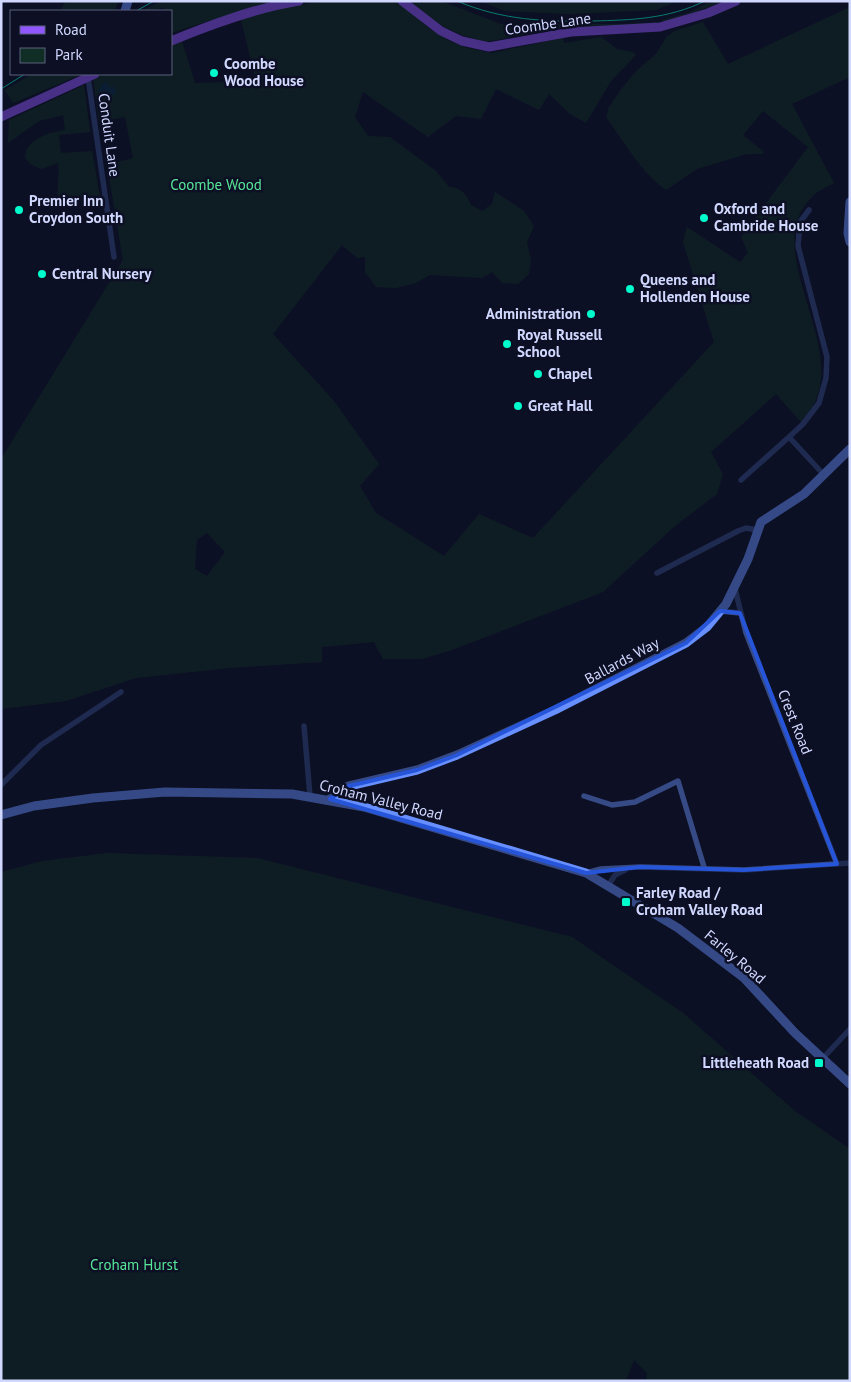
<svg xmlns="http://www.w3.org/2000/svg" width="851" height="1382" viewBox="0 0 851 1382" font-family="'PT Sans',sans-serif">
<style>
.green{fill:#102e25;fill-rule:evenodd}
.water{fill:#072e43}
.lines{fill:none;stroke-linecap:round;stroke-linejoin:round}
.street{stroke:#364a85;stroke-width:5.5}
.secondary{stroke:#678fff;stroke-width:9}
.primary{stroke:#9057ff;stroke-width:9}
.tram{stroke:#00fbcc;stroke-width:1}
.marked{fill:none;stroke:#2655da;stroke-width:4;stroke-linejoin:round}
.poi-dot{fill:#00fbcc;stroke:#0d1024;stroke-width:2}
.labels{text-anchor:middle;stroke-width:5;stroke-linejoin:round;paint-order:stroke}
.street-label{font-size:15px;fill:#d0d8ff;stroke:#0d1024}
.poi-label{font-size:15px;font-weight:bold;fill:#d0d8ff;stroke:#0d1024;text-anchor:start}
.park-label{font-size:15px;fill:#57e598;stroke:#0d1024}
</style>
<rect width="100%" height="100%" fill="#0d1024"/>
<!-- green -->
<path class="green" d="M65 1H118L115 11H61Z
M161 1H272L171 33V11H165L163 7 155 11H142Z
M325 1H392L399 3 430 29 448 40 467 48 492 53 563 38 564 43 601 37 617 49 633 52 636 55 611 81 586 123 570 114 549 94 539 110 496 89 481 119 456 116 428 137 363 92 355 117 368 136 390 137 436 171 449 187C461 188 466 193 471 205L482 211 492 204 495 192 524 211 534 226 527 242 531 260 529 274 518 284 502 283 492 272 482 278 430 275 416 283 397 288 376 287 365 272V257L357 258 342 245 273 334 334 401 379 464 360 486 376 513 444 556 479 514 533 538 714 342 683 242 687 227 740 262 748 253 741 237 808 147 763 111 743 135 764 152 763 154H747L697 169 666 190C640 171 625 143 606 117L609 107 619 92 635 72 656 54 667 36 675 31 703 22 728 64 850 7V77L792 104 834 183C827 187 817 191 812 197 760 247 842 337 816 400 813 407 806 415 801 422L776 394 711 452 723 474 717 494 675 526 603 592 449 651 422 659H383L374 642 322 647V662L230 668 136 678 66 701 1 709V459L123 260 107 165 133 158 125 117 99 122 93 79 105 74H171V45L182 41 195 83 256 81 241 20 279 8ZM207 533 225 552 207 576 195 569 197 540Z
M407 1H441L501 24H625L657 22V23L622 27 557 28 486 42 462 35 444 27Z
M480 1H678L656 10 569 14 505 11Z
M711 1H726L663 23 662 20 688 13Z
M32 74H83L13 103 5 90Z
M84 85 90 132 59 135 61 153 92 151 100 197 58 204C56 190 60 178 58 163L41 169 30 164 25 157C26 139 50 132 65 130L63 115 39 121 8 143 9 120Z
M107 853 257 858 572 937 683 1013 795 1111 850 1149V1381H646L647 1373 634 1360 626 1381H1V872L42 861Z"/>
<!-- water -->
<path class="water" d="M107 82 109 87H114L116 92 114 95 101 97 99 91 102 84Z"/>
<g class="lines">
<!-- street -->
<path class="street" d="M88 77 114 257
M809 210 800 222 798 246 827 357 826 378 819 403 803 424 789 437 824 475
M741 480 789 437
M657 573 738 531 746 528 757 530
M735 589 746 633 837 864
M720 611 740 613
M304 726 310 796
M1 785 41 745 121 692
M584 796 612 805 635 802 678 781 704 867
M586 873 601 869 640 867 744 870 850 863
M608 886 615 875 625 870
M823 1058 850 1029"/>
<!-- secondary -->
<path class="secondary" d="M125 11 128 1
M850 202 848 233 850 242
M330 799 339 790 349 786 417 770 457 755 555 710 686 643 707 627 726 604 748 559 761 522 804 494 850 449
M1 815 34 806 93 798 165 792 292 794 364 807 586 873 678 928 744 978 795 1033 850 1084"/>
<!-- primary -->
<path class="primary" d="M402 1 441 31 462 41 489 47 571 32 660 27 708 13 736 1
M171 41C212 24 255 8 299 1
M1 117 95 74"/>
<!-- tram -->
<path class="tram" d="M457 1C501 20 545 22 593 21 632 20 668 19 705 1
M136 11 154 1
M1 89 25 74"/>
</g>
<!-- marked area -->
<path d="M0 0H851V1382H0ZM720 611 740 613 837 864 744 870 640 867 586 873 330 799 349 786 417 770 457 755 686 643Z" fill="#0d1024" fill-opacity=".55" fill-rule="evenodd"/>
<path class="marked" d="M720 611 740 613 837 864 744 870 640 867 586 873 330 799 349 786 417 770 457 755 686 643Z"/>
<!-- markers -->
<g class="poi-dot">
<circle cx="214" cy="73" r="5"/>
<circle cx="19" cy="210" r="5"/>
<circle cx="704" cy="218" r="5"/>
<circle cx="42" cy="274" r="5"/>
<circle cx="630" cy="289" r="5"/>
<circle cx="591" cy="314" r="5"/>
<circle cx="507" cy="344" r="5"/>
<circle cx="538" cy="374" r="5"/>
<circle cx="518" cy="406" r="5"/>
<rect x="621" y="897" width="10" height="10" rx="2.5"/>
<rect x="814" y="1058" width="10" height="10" rx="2.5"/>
</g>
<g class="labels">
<!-- street labels -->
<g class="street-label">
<text transform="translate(548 24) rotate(-8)" y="5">Coombe Lane</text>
<text transform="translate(109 135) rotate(82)" y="5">Conduit Lane</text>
<text transform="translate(622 661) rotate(-28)" y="5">Ballards Way</text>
<text transform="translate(795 722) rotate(68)" y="5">Crest Road</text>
<text transform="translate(381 800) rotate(14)" y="5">Croham Valley Road</text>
<text transform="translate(735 957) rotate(40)" y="5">Farley Road</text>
</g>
<!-- poi labels -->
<g class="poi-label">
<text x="224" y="69">Coombe<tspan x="224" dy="17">Wood House</tspan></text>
<text x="29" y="206">Premier Inn<tspan x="29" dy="17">Croydon South</tspan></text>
<text x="714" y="214">Oxford and<tspan x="714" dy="17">Cambride House</tspan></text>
<text x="52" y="279">Central Nursery</text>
<text x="640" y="285">Queens and<tspan x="640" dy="17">Hollenden House</tspan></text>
<text x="581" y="319" text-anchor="end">Administration</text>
<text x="517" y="340">Royal Russell<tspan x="517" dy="17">School</tspan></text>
<text x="548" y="379">Chapel</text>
<text x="528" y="411">Great Hall</text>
<text x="636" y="898">Farley Road /<tspan x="636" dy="17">Croham Valley Road</tspan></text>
<text x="809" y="1068" text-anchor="end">Littleheath Road</text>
</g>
<!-- park labels -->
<g class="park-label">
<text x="216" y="190">Coombe Wood</text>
<text x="134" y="1270">Croham Hurst</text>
</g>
</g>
<!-- border -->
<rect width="851" height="1382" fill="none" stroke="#d0d8ff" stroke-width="5"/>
<!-- legend -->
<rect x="10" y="10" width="162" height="65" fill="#0d1024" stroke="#5b607c"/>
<rect x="20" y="26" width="25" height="8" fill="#9057ff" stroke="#5b607c"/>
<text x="55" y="35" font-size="15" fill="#d0d8ff">Road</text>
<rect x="20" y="48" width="25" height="15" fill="#102e25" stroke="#5b607c"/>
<text x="55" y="60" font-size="15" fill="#d0d8ff">Park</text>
</svg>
